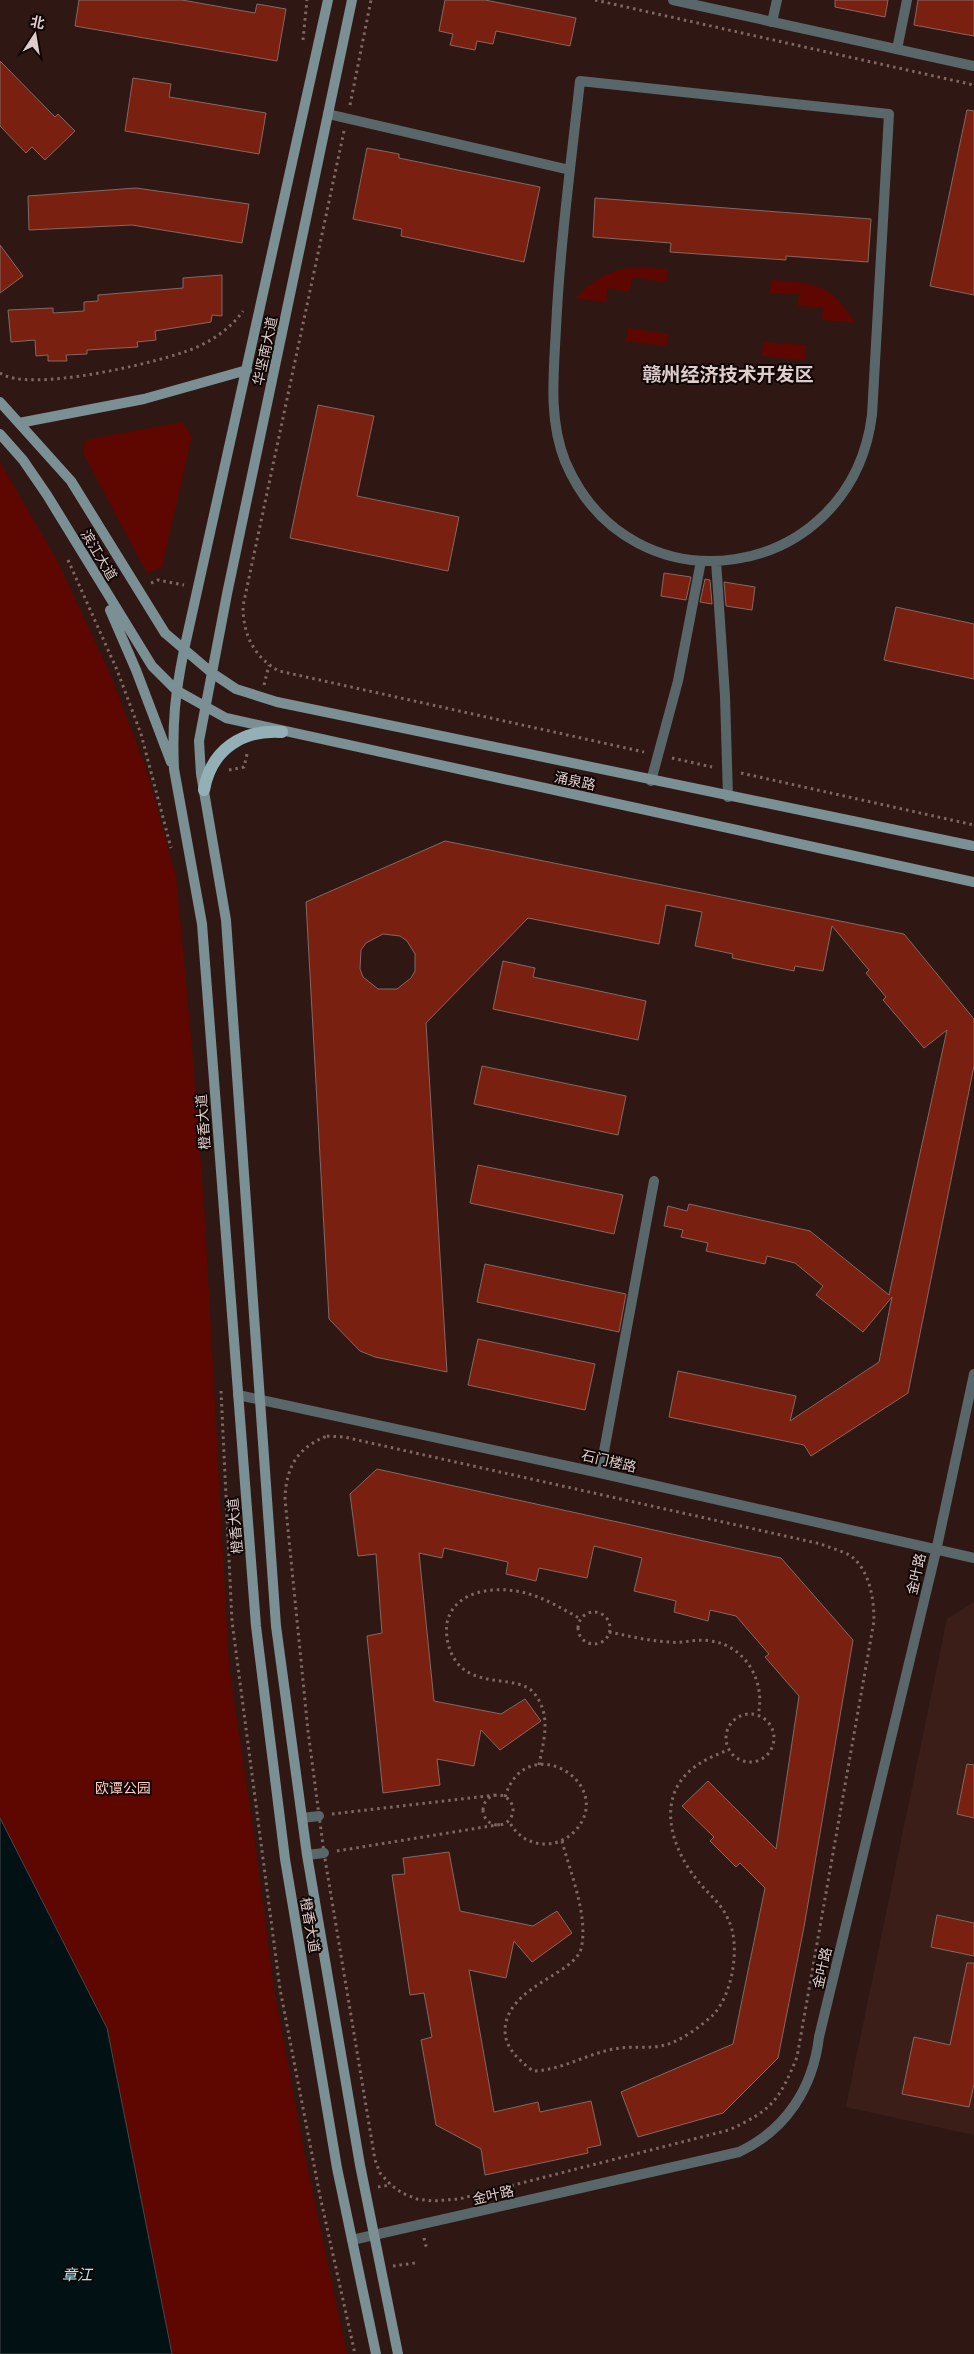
<svg xmlns="http://www.w3.org/2000/svg" width="974" height="2354" viewBox="0 0 974 2354" font-family="'IBM Plex Sans','Noto Sans SC',sans-serif">
<style>
.built{fill:#3c1e19}
.green{fill:#5d0700}
.water{fill:#021114;stroke:#44494b}
.building{fill:#792011;stroke:#856862;fill-rule:evenodd}
.lines{fill:none;stroke-linecap:round;stroke-linejoin:round}
.path{stroke:#7d6864;stroke-width:3;stroke-dasharray:2.5 4;stroke-linecap:butt}
.minor{stroke:#5a676a;stroke-width:10}
.tertiary{stroke:#5a676a;stroke-width:10}
.secondary{stroke:#7b9095;stroke-width:10}
.primary{stroke:#94b0b7;stroke-width:12}
.labels{text-anchor:middle;stroke-width:4;stroke-linejoin:round;paint-order:stroke}
.street-label{font-size:14px;fill:#decdca;stroke:#100605}
.park-label{font-size:14px;fill:#ffcabf;stroke:#100605}
.water-label{font-size:15px;font-style:italic;fill:#aee9f6;stroke:#100605}
.district-label{font-size:19px;font-weight:bold;fill:#decdca;stroke:#100605}
</style>
<rect width="100%" height="100%" fill="#2f1813"/>
<!-- built -->
<path class="built" d="M974 1602V2135L846 2107 947 1619Z"/>
<!-- green -->
<path class="green" d="M633 267 668 269 666 282 633 277 629 292 608 288 606 302 575 298C596 280 605 271 633 267Z
M771 280C815 283 831 283 855 323L822 320 823 308 798 306 799 294 770 293Z
M628 328 668 334 667 346 626 341Z
M763 342 806 345 805 360 762 356Z
M182 422 192 436 162 567 147 573 83 453 85 440Z
M0 462 57 560 111 676 145 765 176 876 192 1047 205 1220 229 1666 254 1835 274 1989 304 2151 347 2354H172L107 2028 0 1818Z"/>
<!-- water -->
<path class="water" d="M0 1818 107 2028 172 2354H0Z"/>
<!-- building -->
<path class="building" d="M79 0H182L255 13 257 4 286 9 277 61 75 26Z
M445 0H485L576 18 570 46 496 31 493 44 477 41 475 50 450 45 453 34 439 31Z
M835 0H888L885 17 835 7Z
M918 0H974V36L914 25Z
M0 61 55 117 58 114 75 131 45 160 32 147 26 153 0 126Z
M133 78 171 84 169 97 266 113 259 154 125 131Z
M967 110 974 111V295L930 286Z
M367 148 399 154V158L540 187 524 262 401 236 402 229 353 219Z
M136 188 249 204 242 243 132 225 29 230 28 196Z
M595 198 871 219 868 262 786 256V260L670 252 671 243 593 237Z
M0 245 23 276 0 293Z
M222 275V316L212 315 211 322 155 331 156 340 137 342 138 347 87 350V354L66 355 67 361H48V355L36 356 35 340 11 342 8 310 53 308V313L84 311V302L98 301V295L183 288V278Z
M318 405 374 416 357 496 459 517 448 571 290 538Z
M664 573 691 577 686 600 661 596Z
M705 579 710 580 712 604 700 602Z
M724 582 755 587 752 610 726 606Z
M896 607 974 624V679L884 660Z
M445 841 904 934 974 1019V1066L908 1393 811 1456 804 1445 669 1417 678 1371 796 1396 790 1421 879 1362 892 1297 863 1332 816 1295 823 1286 795 1263 767 1256 765 1264 706 1251 708 1243 681 1237 683 1230 664 1226 668 1206 687 1211 689 1204 810 1231 889 1295 947 1030 924 1048 883 1000 886 997 866 973 869 970 832 926 823 971 795 966 794 971 732 958 733 954 695 946 702 912 666 905 659 944 528 918 426 1023 447 1372 375 1357 360 1351 329 1319 306 902ZM383 934 400 936 407 941 415 954V971L411 978 397 989H378L363 977 360 969 361 950 366 943Z
M503 961 535 968 533 977 646 1001 638 1040 493 1009Z
M482 1066 626 1096 618 1135 474 1104Z
M478 1165 623 1195 614 1234 470 1203Z
M485 1264 626 1294 619 1332 477 1302Z
M478 1339 595 1364 585 1410 468 1385Z
M377 1469 781 1558 853 1640 804 1927 778 2058 723 2113 638 2137 621 2092 733 2044 765 1888 740 1863 736 1867 710 1841 714 1837 682 1806 708 1781 776 1849 799 1696 765 1657 769 1654 736 1616 710 1610 708 1621 674 1612 676 1601 634 1591 642 1558 594 1546 587 1578 539 1568 536 1581 506 1574 508 1562 444 1548 442 1558 419 1553 434 1701 501 1714 525 1699 541 1721 500 1750 481 1730 474 1766 437 1759 440 1785 383 1793 367 1636 382 1633 376 1554 358 1556 350 1494Z
M967 1764 974 1765V1818L957 1814Z
M449 1852 460 1911 533 1926 557 1911 572 1933 532 1962 514 1941 506 1978 469 1970 494 2112 538 2102 540 2112 591 2101 601 2145 587 2148 588 2153 485 2175 481 2149 436 2125 421 2040 432 2037 424 1993 410 1995 392 1875 405 1874 403 1858Z
M937 1915 974 1923V1956L931 1947Z
M967 1963H974V2084L969 2107 902 2094 914 2037 950 2045Z"/>
<g class="lines">
<!-- path -->
<path class="path" d="M595 0 974 85
M303 40 307 0
M350 105 371 0
M344 131 243 606C243 635 254 657 279 671L644 752
M0 373C29 393 150 364 184 352 206 345 230 330 243 311
M68 560 117 670 141 734 171 848
M151 583 158 580 184 585
M264 685 269 665
M672 758 712 767
M229 770 244 767 247 754
M741 773 974 825
M221 1391 232 1621 280 1989 320 2196 355 2354
M327 1436 344 1437 821 1544C830 1548 843 1551 851 1556 870 1571 874 1599 874 1621L797 2057C779 2101 772 2110 729 2130L459 2199 433 2201 417 2199 402 2193 391 2185 380 2173 375 2160 324 1853 308 1731 285 1499C286 1467 297 1448 327 1436Z
M578 1628a16 16 0 1 1 32 0a16 16 0 1 1-32 0Z
M609 1632C629 1636 649 1641 669 1642 683 1644 697 1638 711 1641 746 1646 766 1682 758 1715
M726 1738a24 24 0 1 1 48 0a24 24 0 1 1-48 0Z
M539 1765C544 1739 552 1714 533 1692 519 1676 481 1687 460 1666 449 1655 445 1637 447 1623 454 1588 501 1585 529 1594 547 1599 564 1610 581 1619
M483 1810a15 15 0 1 1 30 0a15 15 0 1 1-30 0Z
M505 1797C526 1727 618 1784 575 1831 567 1839 557 1844 545 1844 529 1844 516 1835 509 1821
M332 1814 495 1795
M562 1841C570 1872 589 1917 581 1949 574 1973 515 1985 506 2022 501 2044 516 2058 533 2071 564 2070 589 2052 620 2048 634 2046 651 2049 665 2045 681 2041 701 2026 713 2015 733 1994 741 1944 728 1919 721 1903 708 1894 698 1881 672 1850 655 1799 692 1769 703 1760 716 1755 728 1750
M337 1851 503 1824
M378 2187 391 2185
M424 2238 427 2250
M393 2266 415 2263"/>
<!-- minor -->
<path class="minor" d="M772 22 777 0
M897 49 907 0
M580 81 889 114 872 415C851 583 630 616 565 461 548 418 554 372 556 328 560 245 571 163 580 81Z
M328 114 570 170
M716 561 725 696 728 797
M651 781 678 681 701 561
M600 1473 654 1181
M302 1818 319 1816
M307 1855 324 1853"/>
<!-- tertiary -->
<path class="tertiary" d="M673 0 974 66
M238 1395 600 1473 974 1558
M352 2240 739 2152C786 2130 813 2088 819 2037L936 1551 974 1374"/>
<!-- secondary -->
<path class="secondary" d="M328 0 184 650C175 694 172 724 174 769L202 924 256 1626 285 1859 337 2168 376 2354
M352 0 227 594 199 741 201 774 226 920 276 1626 307 1855 360 2165 398 2354
M0 402 71 481 165 633 212 673 236 689 277 702 974 846
M19 423 144 399 247 370
M0 434 23 460 47 495 152 666 176 690 226 718 974 882
M110 610 136 670 171 762"/>
<!-- primary -->
<path class="primary" d="M204 790C211 750 242 729 282 732"/>
</g>
<g class="labels">
<!-- street labels -->
<g class="street-label">
<text transform="translate(265 351) rotate(-78)" y="5">华坚南大道</text>
<text transform="translate(99 555) rotate(59)" y="5">滨江大道</text>
<text transform="translate(575 781) rotate(12)" y="5">涌泉路</text>
<text transform="translate(203 1122) rotate(-94)" y="5">橙香大道</text>
<text transform="translate(609 1461) rotate(13)" y="5">石门楼路</text>
<text transform="translate(235 1526) rotate(-95)" y="5">橙香大道</text>
<text transform="translate(916 1574) rotate(-77)" y="5">金叶路</text>
<text transform="translate(310 1925) rotate(80)" y="5">橙香大道</text>
<text transform="translate(822 1968) rotate(-77)" y="5">金叶路</text>
<text transform="translate(493 2195) rotate(-13)" y="5">金叶路</text>
</g>
<!-- park labels -->
<g class="park-label">
<text x="123" y="1793">欧谭公园</text>
</g>
<!-- water labels -->
<g class="water-label">
<text x="77" y="2280">章江</text>
</g>
<!-- district labels -->
<g class="district-label">
<text x="728" y="381">赣州经济技术开发区</text>
</g>
</g>
<!-- north arrow -->
<g transform="translate(35 35) rotate(12)" stroke="#100605" stroke-width="4" paint-order="stroke">
<path d="M0-4L9 19L0 12L-9 19Z" fill="#decdca"/>
<text y="-8" font-size="14" font-weight="bold" text-anchor="middle" fill="#decdca">北</text>
</g>
</svg>
